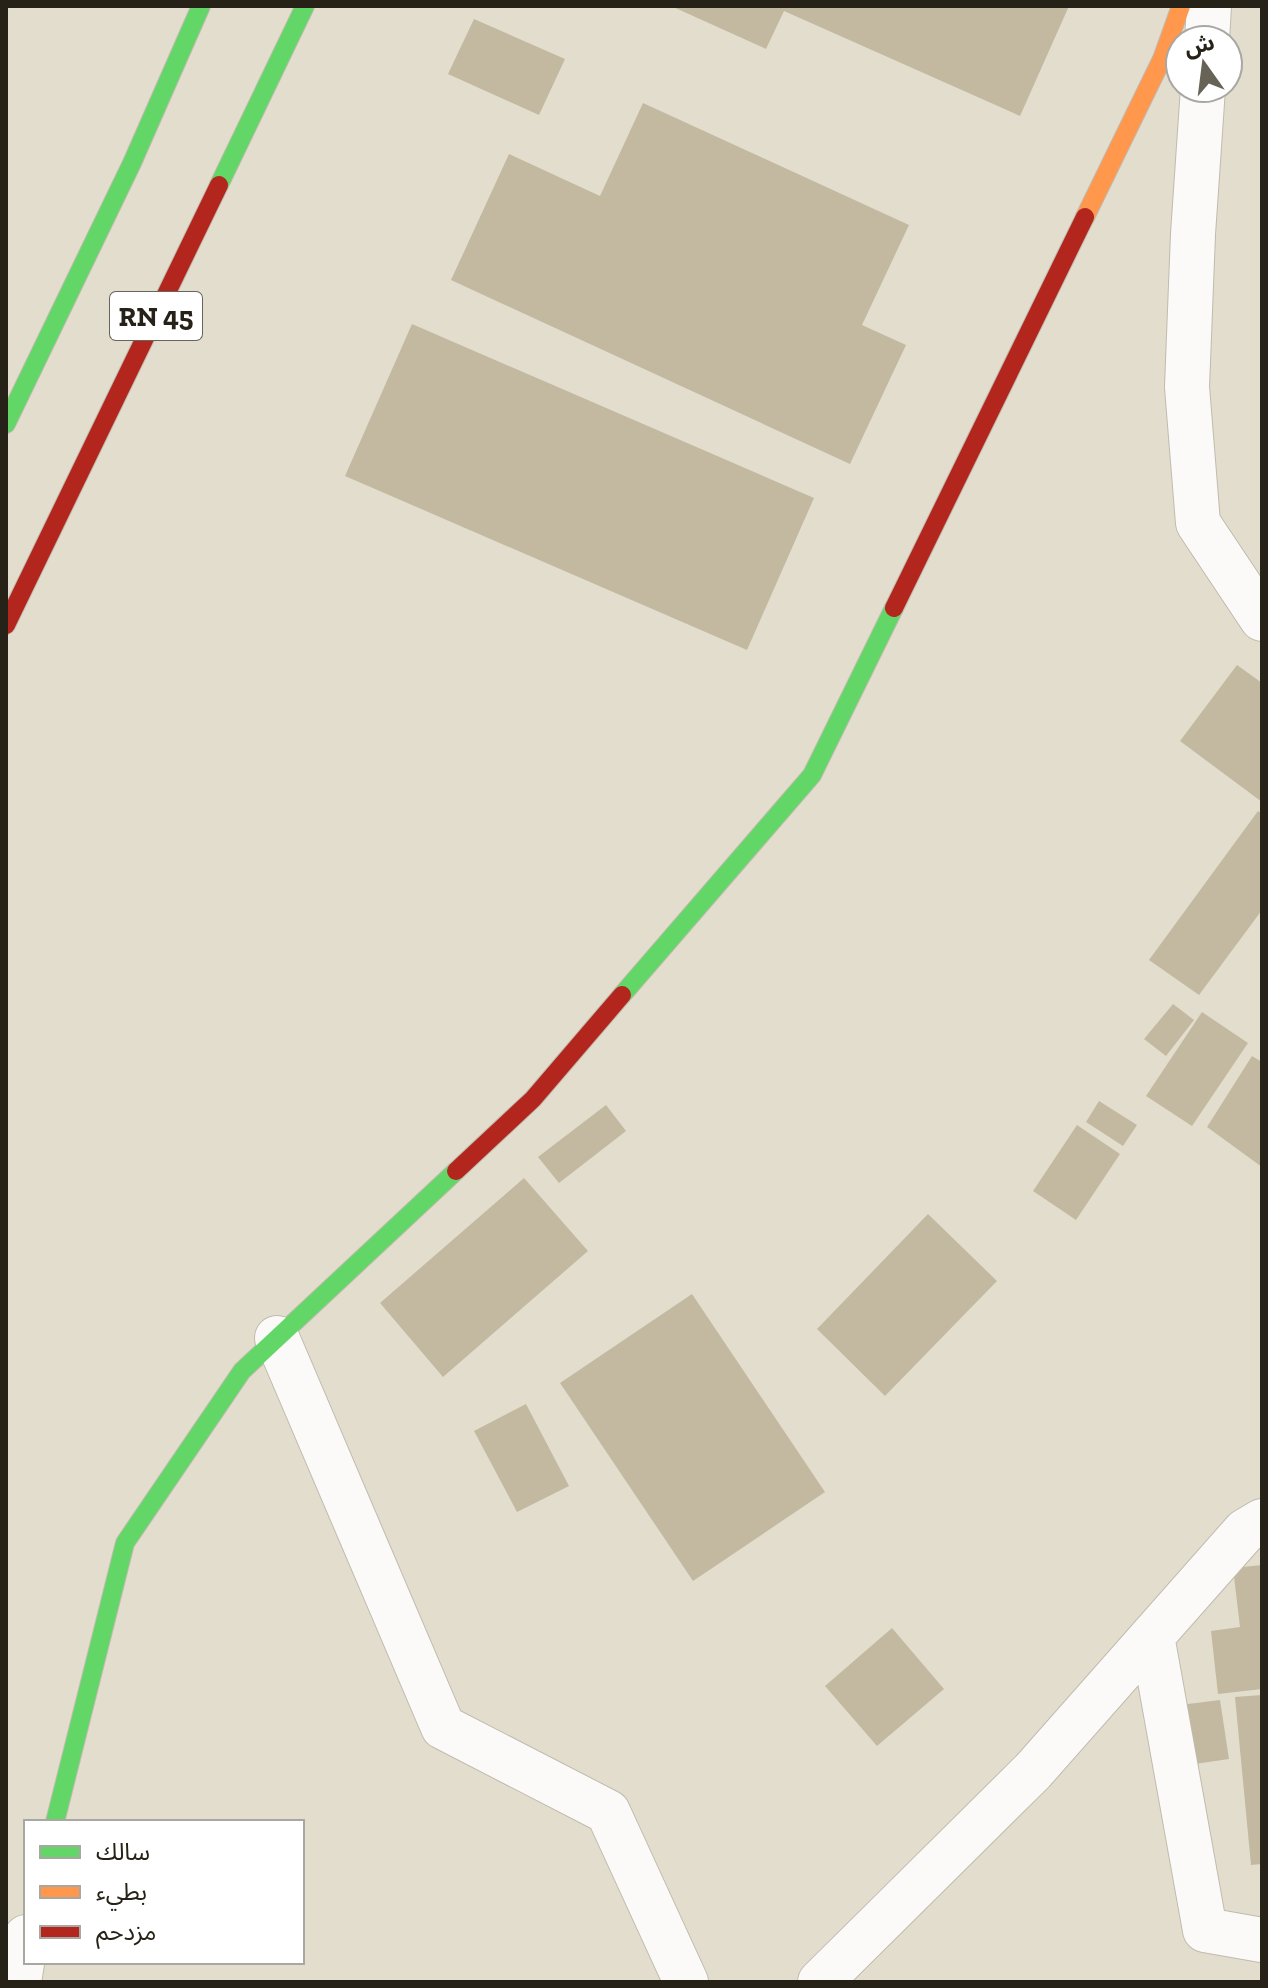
<svg xmlns="http://www.w3.org/2000/svg" width="1268" height="1988" viewBox="0 0 1268 1988" font-family="'Zilla Slab','Noto Sans Arabic',serif">
<style>
.building{fill:#c2b9a0}
.lines{fill:none;stroke-linecap:round;stroke-linejoin:round}
.street-casing{stroke:#c0bbaf;stroke-width:46}
.fast-casing{stroke:#c0bbaf;stroke-width:20}
.slow-casing{stroke:#c0bbaf;stroke-width:20}
.jam-casing{stroke:#c0bbaf;stroke-width:20}
.street{stroke:#fbfaf8;stroke-width:44}
.fast{stroke:#63d668;stroke-width:18}
.slow{stroke:#ff974d;stroke-width:18}
.jam{stroke:#b3261e;stroke-width:18}
.labels{text-anchor:middle;stroke-width:8;stroke-linejoin:round;paint-order:stroke}
.shield{fill:#fff;stroke:#67645d;stroke-width:2}
.shield-label{font-size:28px;font-weight:bold;fill:#262217}
</style>
<rect width="100%" height="100%" fill="#e3ddcd"/>
<!-- building -->
<path class="building" d="M671 6H1069L1020 116 784 11 766 49Z
M474 19 565 59 539 115 448 74Z
M643 103 909 225 862 325 906 345 850 464 451 280 509 154 600 196Z
M412 324 814 498 747 650 345 476Z
M1237 665 1262 683V802L1180 741Z
M1258 811 1262 814V910L1199 995 1149 960Z
M1173 1004 1194 1020 1166 1056 1144 1039Z
M1202 1012 1248 1043 1192 1126 1146 1096Z
M1252 1056 1262 1062V1167L1207 1127Z
M1099 1101 1137 1125 1123 1146 1086 1122Z
M606 1105 626 1131 559 1183 538 1157Z
M1077 1125 1120 1154 1076 1220 1033 1191Z
M524 1178 588 1251 443 1377 380 1303Z
M928 1214 997 1281 885 1396 817 1329Z
M692 1294 825 1492 693 1581 560 1383Z
M526 1404 569 1486 517 1512 474 1431Z
M1262 1565V1689L1218 1694 1211 1631 1240 1627 1233 1568Z
M892 1628 944 1689 877 1746 825 1686Z
M1262 1695V1864L1251 1865 1235 1697Z
M1220 1700 1229 1759 1188 1765 1180 1705Z"/>
<g class="lines">
<!-- street casing -->
<g class="street-casing">
<path id="street" d="M1207 40 1209 6
M1203 88 1193 234 1187 387 1198 523 1262 619
M277 1338 443 1727 608 1812 686 1982
M1152 1636 1205 1930 1262 1940
M19 1982 26 1937
M820 1982 1033 1771 1245 1531 1262 1521"/>
</g>
<!-- fast casing -->
<g class="fast-casing">
<path id="fast" d="M219 185 305 6
M6 424 132 163 201 6
M622 995 812 775 894 608
M55 1822 125 1543 242 1371 456 1171"/>
</g>
<!-- slow casing -->
<g class="slow-casing">
<path id="slow" d="M1085 217 1162 59 1181 6"/>
</g>
<!-- jam casing -->
<g class="jam-casing">
<path id="jam" d="M894 608 1085 217
M6 625 219 185
M456 1171 533 1099 622 995"/>
</g>
<!-- street -->
<use href="#street" class="street"/>
<!-- fast -->
<use href="#fast" class="fast"/>
<!-- slow -->
<use href="#slow" class="slow"/>
<!-- jam -->
<use href="#jam" class="jam"/>
</g>
<g class="labels">
<!-- shield labels -->
<rect class="shield" x="110" y="292" width="92" height="48" rx="6"/>
<g class="shield-label">
<text x="156" y="326">RN 45</text>
</g>
</g>
<!-- border -->
<rect width="1268" height="1988" fill="none" stroke="#262217" stroke-width="16"/>
<!-- legend -->
<rect x="24" y="1820" width="280" height="144" fill="#ffffff" stroke="#a8a7a2" stroke-width="2"/>
<rect x="40" y="1846" width="40" height="12" fill="#63d668" stroke="#a8a7a2" stroke-width="2"/>
<text x="96" y="1860" font-size="24" fill="#262217">سالك</text>
<rect x="40" y="1886" width="40" height="12" fill="#ff974d" stroke="#a8a7a2" stroke-width="2"/>
<text x="96" y="1900" font-size="24" fill="#262217">بطيء</text>
<rect x="40" y="1926" width="40" height="12" fill="#b3261e" stroke="#a8a7a2" stroke-width="2"/>
<text x="96" y="1940" font-size="24" fill="#262217">مزدحم</text>
<!-- north arrow -->
<g transform="translate(1204 64) rotate(346)"><circle r="38" fill="#ffffff" stroke="#a8a7a2" stroke-width="2"/>
<path d="M0-6L14 30L0 20L-14 30Z" fill="#686357"/>
<text y="-12" font-size="22" font-weight="bold" text-anchor="middle" fill="#262217">ش</text>
</g>
</svg>
